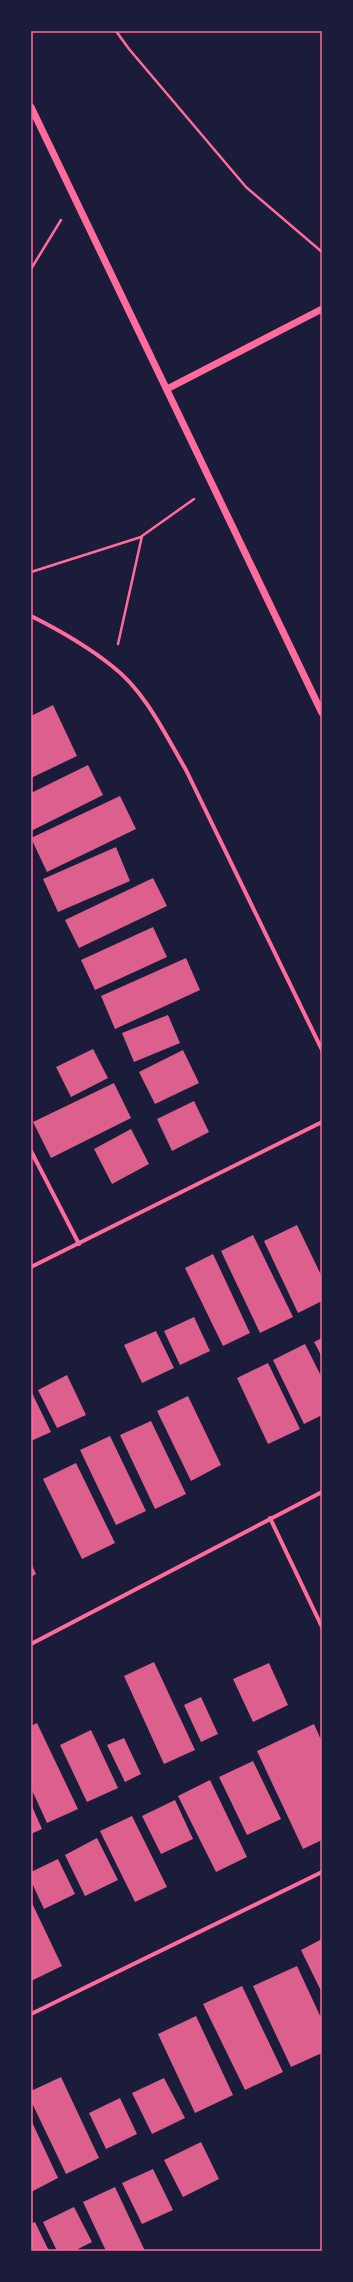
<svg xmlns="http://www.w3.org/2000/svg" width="353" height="2282" viewBox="0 0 353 2282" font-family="'Nunito Sans',sans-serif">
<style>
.building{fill:#dd5f8e}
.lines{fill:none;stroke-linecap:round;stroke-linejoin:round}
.path{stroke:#ff6b9d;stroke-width:2.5}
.minor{stroke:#ff6b9d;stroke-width:4}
.tertiary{stroke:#ff6b9d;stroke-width:7}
.neatline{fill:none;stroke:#ff6b9d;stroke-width:1.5}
</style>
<rect width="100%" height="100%" fill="#1b1b3a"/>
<!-- building -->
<path class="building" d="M53 705 77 756 31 778V716Z
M88 765 103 795 31 831V793Z
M120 796 136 829 47 872 31 838Z
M116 847 130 881 58 912 43 879Z
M153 878 167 906 79 948 65 920Z
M153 927 167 957 95 990 81 960Z
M186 958 200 990 115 1029 101 996Z
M168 1015 180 1043 134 1062 122 1033Z
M93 1049 108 1078 71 1097 56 1067Z
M183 1050 199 1083 155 1104 139 1072Z
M114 1083 131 1118 51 1158 33 1122Z
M194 1101 209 1132 172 1151 157 1119Z
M131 1129 149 1164 112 1184 94 1149Z
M297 1225 322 1277V1301L298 1313 264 1241Z
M253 1235 293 1317 260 1333 221 1251Z
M213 1254 250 1333 223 1346 185 1268Z
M194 1317 210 1351 180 1365 164 1331Z
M156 1331 174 1368 142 1383 124 1345Z
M322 1338V1357L314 1342Z
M305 1344 322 1378V1415L304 1424 273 1360Z
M268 1363 300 1429 268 1444 237 1378Z
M67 1375 86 1415 57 1428 38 1390Z
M31 1391 51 1432 31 1441Z
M188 1396 221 1465 191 1481 157 1411Z
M151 1421 186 1494 155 1509 120 1435Z
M110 1436 146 1511 116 1525 80 1450Z
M76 1463 115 1543 82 1559 43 1479Z
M31 1563 36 1574 31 1577Z
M154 1662 195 1750 164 1764 124 1676Z
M269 1663 288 1705 253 1722 233 1679Z
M201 1697 218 1734 201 1742 184 1705Z
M37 1723 78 1809 47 1823 31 1788V1726Z
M314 1724 322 1742V1840L303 1849 257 1751Z
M91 1730 118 1788 87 1802 60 1745Z
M124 1738 141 1774 125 1782 107 1745Z
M253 1761 281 1819 247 1835 219 1777Z
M210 1780 247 1857 216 1872 178 1796Z
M175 1800 193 1839 161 1854 142 1816Z
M31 1804 42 1829 31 1834Z
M132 1816 167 1887 135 1902 100 1831Z
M97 1838 118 1880 85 1896 65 1855Z
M58 1859 75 1894 44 1909 31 1881V1872Z
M31 1901 62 1966 31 1981Z
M322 1939V1993L301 1950Z
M297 1966 322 2020V2053L291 2067 253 1986Z
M242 1986 283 2072 245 2090 203 2004Z
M196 2016 233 2095 195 2113 158 2034Z
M61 2077 99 2158 66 2174 31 2101V2091Z
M164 2078 185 2118 152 2134 132 2093Z
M120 2098 137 2134 106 2149 89 2113Z
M31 2120 58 2178 31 2192Z
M201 2142 219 2179 183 2197 164 2160Z
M153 2169 173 2210 142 2224 122 2183Z
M115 2187 145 2251H106L83 2202Z
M74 2207 92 2242 74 2251H57L43 2222Z
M35 2222 49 2251H31V2224Z"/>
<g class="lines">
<!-- path -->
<path class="path" d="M116 31 129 49 246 187 322 252
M31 269 61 220
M31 572 141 537
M118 644 142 536 194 499"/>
<!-- minor -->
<path class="minor" d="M31 616C59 630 87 646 112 666 145 691 165 734 186 770L322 1050
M31 1151 79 1244
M31 1267 322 1122
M270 1518 322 1627
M31 1644 322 1492
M31 2014 322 1872"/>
<!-- tertiary -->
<path class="tertiary" d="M31 107 322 713
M167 389 322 309"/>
</g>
<!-- border -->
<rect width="353" height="2282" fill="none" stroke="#1b1b3a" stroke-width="64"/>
<rect x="32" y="32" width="289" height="2218" class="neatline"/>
</svg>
